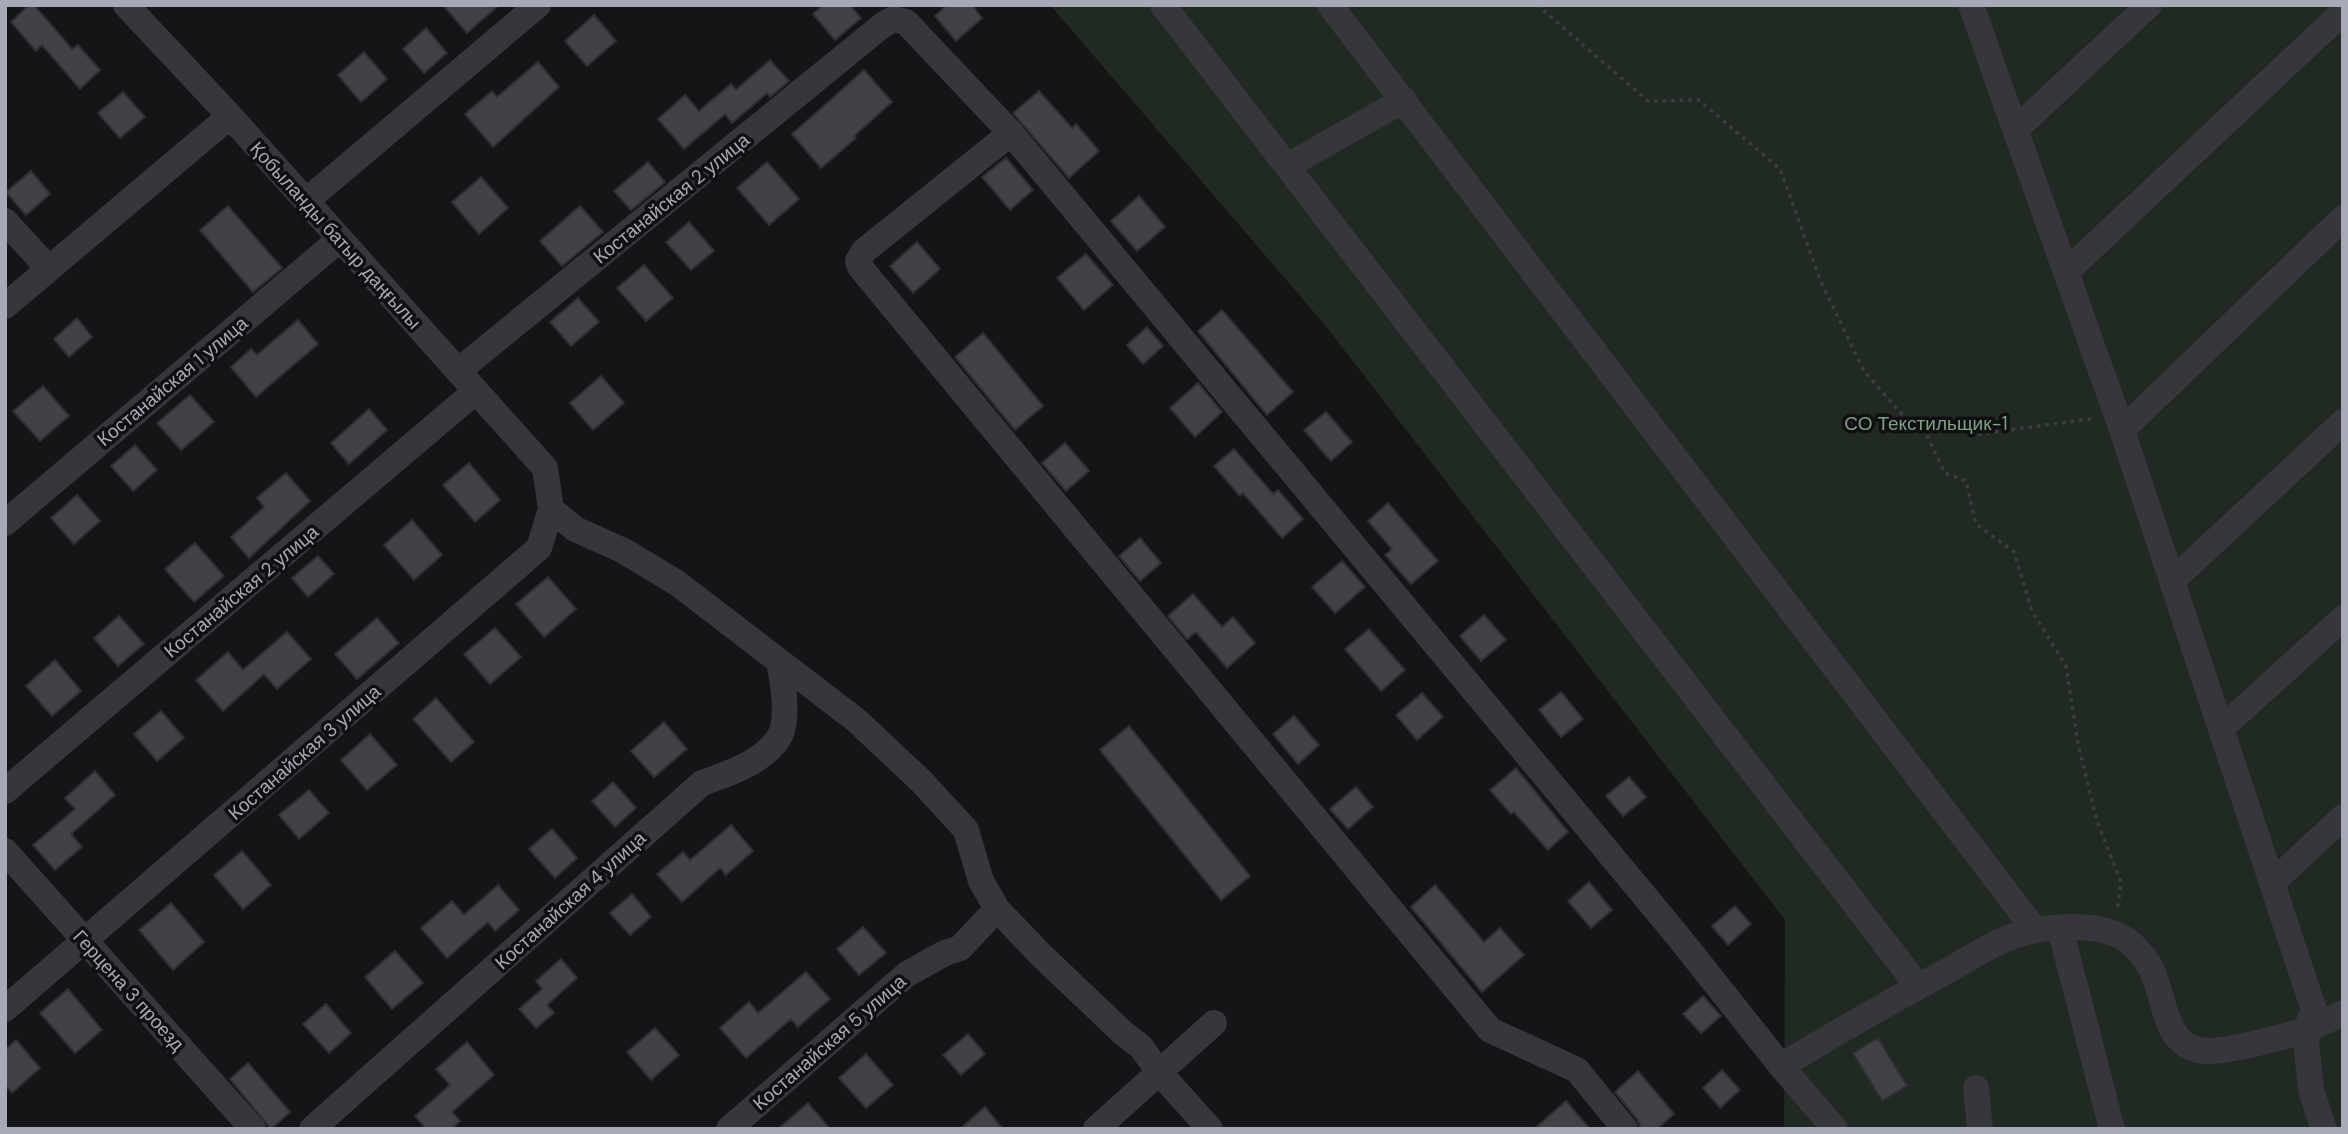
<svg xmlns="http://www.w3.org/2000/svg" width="2348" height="1134" viewBox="0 0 2348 1134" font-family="'DM Sans',sans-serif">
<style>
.green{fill:#212923}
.building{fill:#414247;stroke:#302f33;stroke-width:2}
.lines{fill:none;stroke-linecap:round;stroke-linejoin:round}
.path{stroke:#3c3d42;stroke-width:3.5;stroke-dasharray:3.5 5;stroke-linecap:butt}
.minor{stroke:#36363c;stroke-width:26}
.labels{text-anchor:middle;stroke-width:7;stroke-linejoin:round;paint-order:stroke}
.street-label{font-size:19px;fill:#a7aab6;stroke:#101012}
.park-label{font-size:19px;fill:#7fa086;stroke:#101012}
</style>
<rect width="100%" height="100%" fill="#151517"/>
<!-- green -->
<path class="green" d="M1050 5H2343V1129H1784L1785 920 1325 325Z"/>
<!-- building -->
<path class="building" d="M29 5H34L72 49 78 45 100 70 80 89 42 45 36 51 11 22Z
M443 5H499L467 33Z
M823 5H850L861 18 835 40 813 14Z
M947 5H972L982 18 956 41 935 16Z
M594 15 616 41 587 66 565 41Z
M426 28 447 53 424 73 403 49Z
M364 52 387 79 361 102 338 75Z
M770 60 789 81 770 97 767 93 732 123 725 114 684 149 658 119 685 95 699 111 731 84 736 90Z
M538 62 559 87 493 147 465 114 492 91 497 97Z
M864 70 892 102 854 136 856 138 821 168 792 134Z
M1039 91 1072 128 1076 124 1099 151 1069 178 1013 113Z
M123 92 145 117 120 138 98 113Z
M1006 158 1033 190 1010 210 982 177Z
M648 162 665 182 631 210 614 191Z
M767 162 799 199 769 225 737 188Z
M31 171 50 194 26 215 6 192Z
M481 177 508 208 479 234 452 202Z
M1139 196 1165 227 1137 251 1111 221Z
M228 206 282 268 253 292 200 230Z
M580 206 603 232 562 266 540 241Z
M689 222 714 251 691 270 666 242Z
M917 242 940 269 913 293 890 266Z
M1086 254 1113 285 1084 310 1057 278Z
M644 265 673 298 646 321 617 288Z
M578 298 599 322 571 346 550 322Z
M1222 310 1293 392 1267 415 1198 331Z
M77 318 92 337 69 357 54 339Z
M298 320 318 344 256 397 231 367 251 349 257 355Z
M1147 327 1163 346 1143 364 1127 345Z
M983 333 1043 406 1015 430 955 357Z
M601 376 624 403 593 430 570 403Z
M1198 383 1222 412 1195 437 1170 408Z
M43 386 69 416 40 441 13 411Z
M190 395 214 422 181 450 157 423Z
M369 409 387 430 349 464 331 443Z
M1326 412 1352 442 1331 461 1304 430Z
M1065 443 1089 471 1066 491 1042 463Z
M135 445 157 470 133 491 111 466Z
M1234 449 1273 494 1278 490 1303 519 1282 538 1243 493 1240 496 1214 466Z
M469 463 500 500 475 522 443 485Z
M286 473 310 501 249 558 231 537 264 507 257 498Z
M77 495 100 521 74 544 51 518Z
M1388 503 1438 561 1411 584 1385 555 1392 549 1368 521Z
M412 520 442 555 414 580 384 545Z
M1140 538 1161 563 1140 581 1119 556Z
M195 543 224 576 194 602 165 569Z
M318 556 334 574 308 597 292 578Z
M1342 561 1365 587 1335 613 1312 587Z
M548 577 576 609 544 637 516 604Z
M1193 594 1222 627 1233 617 1255 643 1227 668 1196 632 1187 639 1168 616Z
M1484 615 1506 640 1481 661 1460 636Z
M119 616 144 644 118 666 94 638Z
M377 618 399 643 357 679 335 654Z
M495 628 521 657 490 684 464 654Z
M1369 629 1405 670 1381 691 1345 649Z
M287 632 311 659 277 689 264 674 223 711 196 680 228 652 243 670Z
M55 660 81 691 52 716 26 686Z
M1561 692 1583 719 1561 737 1539 710Z
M1422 693 1443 717 1417 740 1396 715Z
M436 698 474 742 451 762 413 719Z
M161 711 184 738 157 761 134 734Z
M1294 716 1319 745 1298 764 1273 734Z
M664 722 687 749 654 777 631 751Z
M1129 726 1250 876 1221 900 1100 750Z
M370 734 397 765 367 790 341 760Z
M1516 768 1568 832 1548 850 1514 812 1511 814 1490 790Z
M95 771 115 795 71 834 82 847 55 870 33 845 75 809 65 798Z
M1629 777 1646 797 1623 816 1606 796Z
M613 782 636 808 615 827 592 801Z
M1356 787 1373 807 1348 829 1330 809Z
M309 790 329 813 299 839 279 815Z
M731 825 753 851 726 875 720 868 682 902 657 874 683 852 690 860Z
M552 829 577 858 555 878 529 849Z
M242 851 271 885 243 909 214 875Z
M1589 882 1612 910 1591 928 1568 901Z
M498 885 519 910 495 931 488 922 447 958 421 928 452 901 464 915Z
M1435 885 1484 942 1500 928 1524 955 1482 992 1411 907Z
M632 894 651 917 630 935 610 913Z
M171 903 204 942 173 970 139 930Z
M1735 906 1751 924 1728 945 1712 926Z
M863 927 886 953 859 975 837 949Z
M395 951 423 983 392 1009 365 977Z
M561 959 577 978 547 1005 554 1013 536 1028 519 1009 542 989 536 981Z
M806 972 830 999 798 1027 791 1019 746 1058 720 1028 749 1002 758 1013Z
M68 989 102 1030 75 1053 40 1013Z
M1703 996 1721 1016 1701 1033 1683 1014Z
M326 1004 351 1033 329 1053 303 1024Z
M655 1028 679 1055 651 1080 627 1052Z
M968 1034 985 1054 961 1075 943 1055Z
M1878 1038 1907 1086 1882 1101 1853 1053Z
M16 1040 40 1068 12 1093 5 1085V1050Z
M467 1042 494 1075 452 1112 460 1121 452 1129H426L415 1116 450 1085 436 1069Z
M866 1054 893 1085 866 1108 839 1078Z
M248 1063 290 1112 271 1129 230 1079Z
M1722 1070 1740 1090 1720 1108 1703 1088Z
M1638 1071 1674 1114 1657 1129H1641L1637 1119 1615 1092Z
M1566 1101 1590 1129H1534Z
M808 1103 830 1129H778Z
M985 1107 1003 1129H960Z"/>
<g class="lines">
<!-- path -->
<path class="path" d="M1537 5 1648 101 1699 100 1780 169 1820 280 1864 371 1913 427 1981 434 2096 418
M1923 428 1945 473 1966 481 1976 524 2014 552 2032 611 2066 666 2078 744 2097 821 2121 882 2117 912"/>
<!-- minor -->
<path class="minor" d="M1163 5 1918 986
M1330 5 2035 930
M1971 5 2122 430 2343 218
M2015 130 2149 5
M1011 133 864 251 858 261 860 267 1490 1030 1577 1070 1625 1129
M1287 166 1404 100
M306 201 538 5
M5 221 49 269
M2066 272 2343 12
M5 306 230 116
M458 371 884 24 894 19 906 22 1011 133 1677 935 1781 1066 1835 1129
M2122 430 2314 1010 2305 1031 2343 1013
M551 509 575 529 624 551 677 583 856 720 922 782 966 830 981 881 997 909 1041 955 1122 1032 1141 1047 1159 1072 1210 1129
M5 523 340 239
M2172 581 2343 422
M2221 729 2343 618
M5 791 476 391
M5 851 253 1129
M2272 883 2343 817
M2060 928 2112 1129
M5 1009 539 548 551 509 545 468 230 116 126 5
M1781 1066C1834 1034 1888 1003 1943 973 1964 962 1986 947 2008 938 2036 926 2090 922 2118 935 2135 943 2149 961 2155 978 2166 1007 2167 1053 2211 1051 2241 1049 2275 1038 2305 1031L2311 1090 2324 1129
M1976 1088 1980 1129
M312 1129 702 783C728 774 761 763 778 739 790 722 783 682 779 662
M729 1129 907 974 945 953 960 948 997 909
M1096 1129 1214 1023"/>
</g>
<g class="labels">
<!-- street labels -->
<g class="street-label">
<text transform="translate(671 198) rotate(-39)" y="7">Костанайская 2 улица</text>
<text transform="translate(336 235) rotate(48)" y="7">Қобыланды батыр даңғылы</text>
<text transform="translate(172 381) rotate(-40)" y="7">Костанайская 1 улица</text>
<text transform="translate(241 591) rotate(-40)" y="7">Костанайская 2 улица</text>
<text transform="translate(304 752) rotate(-41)" y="7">Костанайская 3 улица</text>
<text transform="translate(570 900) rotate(-42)" y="7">Костанайская 4 улица</text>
<text transform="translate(129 990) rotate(48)" y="7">Герцена 3 проезд</text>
<text transform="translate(829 1042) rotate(-41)" y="7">Костанайская 5 улица</text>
</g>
<!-- park labels -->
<g class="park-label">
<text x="1926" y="430">СО Текстильщик-1</text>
</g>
</g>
<!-- border -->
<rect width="2348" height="1134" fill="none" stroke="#a7aab6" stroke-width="14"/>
</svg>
